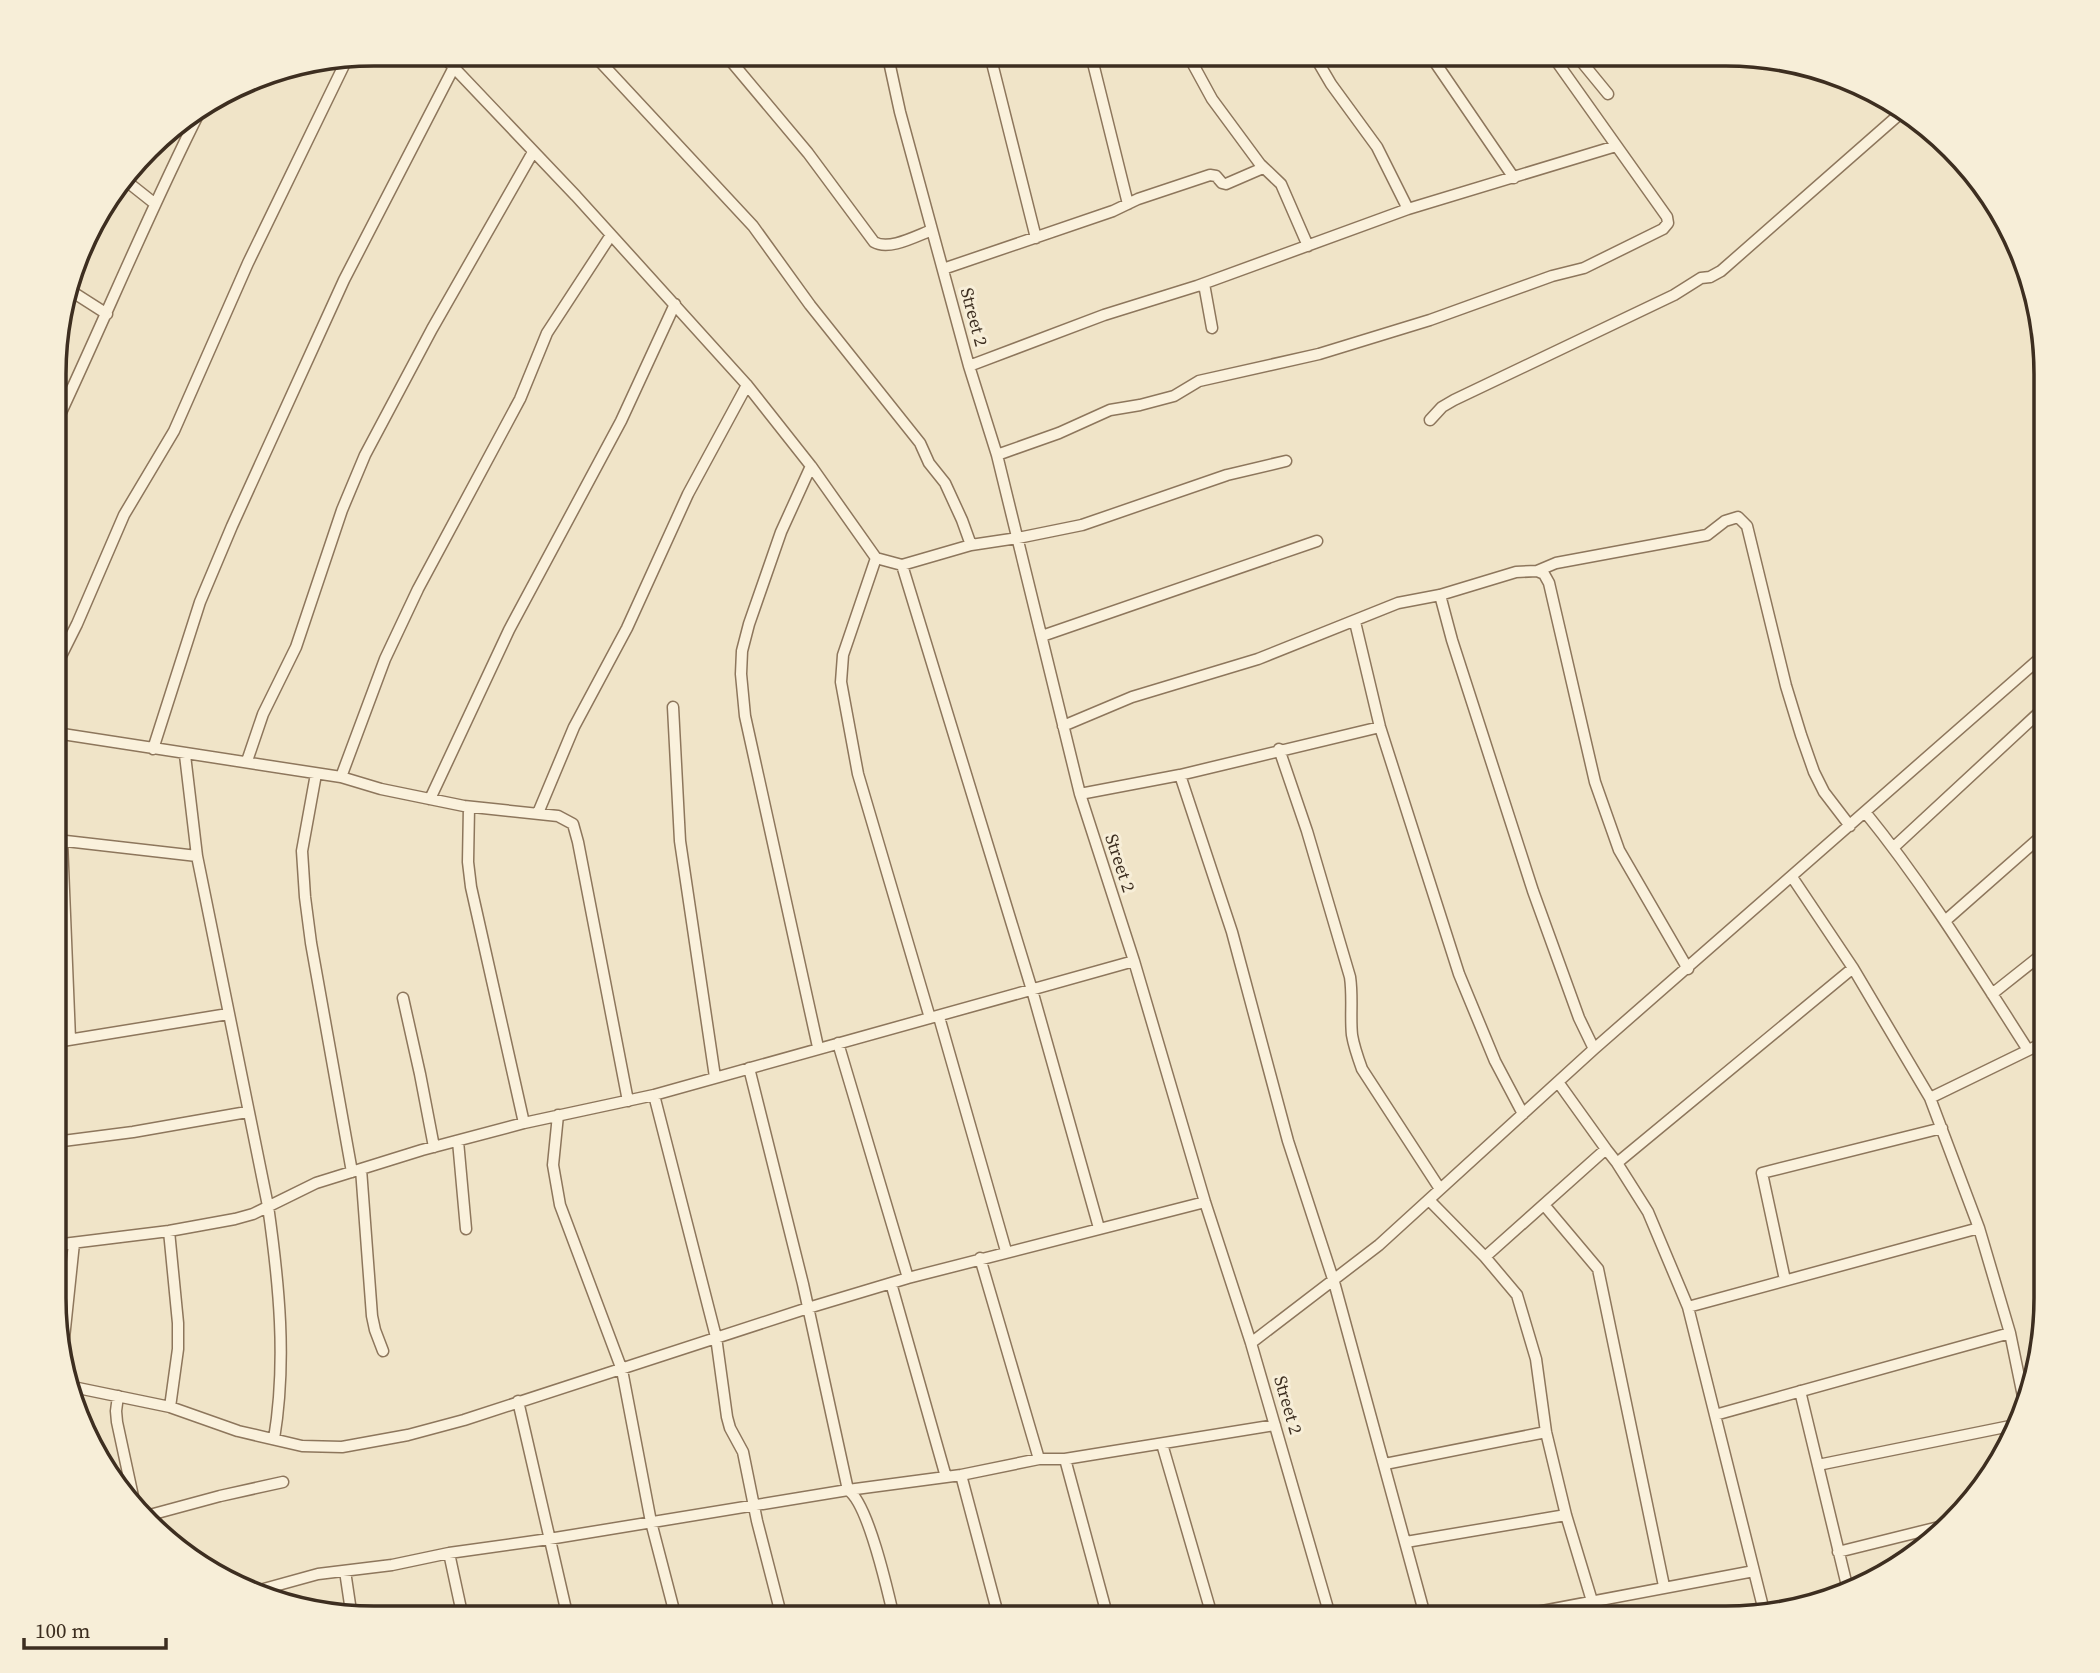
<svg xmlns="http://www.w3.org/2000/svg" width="2100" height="1673" viewBox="0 0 2100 1673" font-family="'Source Serif 4',serif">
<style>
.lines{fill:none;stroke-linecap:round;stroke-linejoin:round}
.minor-casing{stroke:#8d765c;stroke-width:13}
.minor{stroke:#faf1dc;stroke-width:10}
.labels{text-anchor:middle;stroke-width:6;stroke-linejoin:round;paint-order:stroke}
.street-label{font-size:18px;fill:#3d2e20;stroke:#f7eed8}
.rim{fill:none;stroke:#3d2e20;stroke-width:3.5}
</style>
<rect width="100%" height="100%" fill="#f0e4c8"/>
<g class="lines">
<!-- minor casing -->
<g class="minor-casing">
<path id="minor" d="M441 54 576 196 747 385 811 466 876 558 843 655 841 682 858 774 930 1018
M593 54 753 226 810 305 920 443 929 463 945 483 962 520 971 545
M725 54 808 153 874 242C889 251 916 236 932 230
M892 55 890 66 900 112 969 366 997 455 1080 794 1134 961 1205 1202 1251 1343 1331 1619
M990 55 1036 238
M1091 55 1128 204
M1188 55 1212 99 1260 164 1281 184 1308 246
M1430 55 1514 178
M1576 55 1608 94
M1927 128 1955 160
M125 180 154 203
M1408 209 1616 146
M943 269 1113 211 1138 199 1210 175 1216 176 1222 183 1226 184 1263 168
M1204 284 1212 328
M71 291 107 314
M969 366 1104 315 1197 286 1408 209 1377 147 1331 84 1314 55
M1430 420 1442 407 1454 400 1674 295 1701 278 1710 277 1721 271 1902 112
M57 421C105 319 148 214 199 113
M997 455 1059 433 1110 410 1140 405 1174 396 1199 381 1319 354 1430 320 1552 276 1584 268 1663 229 1668 223 1667 217 1552 55
M811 466 781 532 749 624 742 651 741 674 745 716 818 1047
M876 558 902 565 971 545 1018 538 1082 525 1227 475 1286 461
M902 565 1032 990 1099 1228
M1537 571 1556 563 1707 535 1725 521 1738 517 1747 526 1786 686 1801 735 1814 772 1824 792 1850 826
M1440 595 1452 640 1533 891 1579 1018 1594 1049
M1355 622 1380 727 1459 974 1495 1061 1523 1114
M1042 636 1317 541
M56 666 77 624 124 515 174 431 248 263 347 59
M673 707 680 841 715 1077
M1063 726 1132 697 1258 659 1398 603 1440 595 1516 572 1537 571 1544 574 1549 583 1595 782 1619 850 1688 969
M56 733 341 777 381 789 464 806 558 816 573 824 578 842 628 1101
M153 749 200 602 232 526 344 280 453 69
M1279 749 1307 831 1350 977C1353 997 1350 1016 1352 1035 1354 1047 1358 1058 1362 1069L1440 1189
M185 755 197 856 268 1206C279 1283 287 1361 274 1439
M247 761 263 714 296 647 342 510 365 455 432 329 533 152
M316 774 302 851 305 897 311 943 352 1172
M1180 775 1232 932 1288 1141 1334 1282 1426 1619
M341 777 385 659 418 589 520 399 547 333 611 235
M1080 794 1180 775 1380 727
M430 799 509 630 621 421 675 304
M469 807 468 862 471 887 524 1123
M1865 812C1926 887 1976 969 2028 1050
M538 813 574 727 627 628 688 494 747 385
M57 840 197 856
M62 841 70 1039
M1894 847 2045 707
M1945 921 2045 833
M1992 994 2045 952
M403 998 420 1074 434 1147
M939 1017 1006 1251
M56 1042 228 1014
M838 1043 908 1278
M749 1068 803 1284 848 1490C868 1503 888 1592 894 1618
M1558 1082 1606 1149
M654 1095 716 1337 727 1417 730 1428 743 1452 757 1521 782 1618
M1930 1098 2045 1042
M558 1115 553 1165 560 1205 622 1370 651 1522 676 1618
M458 1141 466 1229
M55 1142 133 1132 247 1112
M361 1169 372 1316 375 1330 383 1351
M1429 1200 1485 1257 1517 1295 1536 1359 1546 1432 1566 1515 1592 1601
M1545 1206 1598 1269 1664 1586
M1979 1228 2010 1333
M169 1231 178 1323V1349L170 1407
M55 1245 169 1231 235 1219 253 1214 316 1183 422 1150 524 1123 654 1095 1134 961
M1485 1257 1606 1149 1617 1163
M980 1258 1039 1459
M1785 1280 1762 1173 1942 1128
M891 1283 946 1477
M1688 1307 1979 1228 1930 1098 1853 968 1792 877
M1251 1343 1379 1245 1594 1049 2046 653
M63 1348 74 1243
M73 1387 170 1407 238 1431 302 1446 342 1447 408 1435 464 1420 808 1308 908 1278 1205 1202
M1800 1391 1849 1594
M118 1396 116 1411 117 1422 134 1501
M518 1401 568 1618
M1715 1415 2010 1333 2025 1406
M1162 1444 1213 1619
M1065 1459 1108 1618
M1385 1464 1546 1432
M1818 1465 2020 1424
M961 1475 999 1618
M146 1516 220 1496 283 1482
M1406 1542 1566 1515
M1838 1552 1943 1526
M449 1553 463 1618
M345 1571 352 1618
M249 1593 318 1574 392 1565 449 1553 549 1539 848 1490 961 1475 1039 1459H1065L1275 1425
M1764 1611 1688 1307 1648 1212 1617 1163 1853 968
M1500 1619 1754 1571"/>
</g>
<!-- minor -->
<use href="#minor" class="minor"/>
</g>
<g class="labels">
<!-- street labels -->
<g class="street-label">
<text transform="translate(974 317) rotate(75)" y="6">Street 2</text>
<text transform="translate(1120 863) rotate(72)" y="6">Street 2</text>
<text transform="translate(1288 1405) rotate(74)" y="6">Street 2</text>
</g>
</g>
<!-- crop -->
<path d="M0 0H2100V1673H0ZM374 66H1726A308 308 0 0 1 2034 374V1298A308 308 0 0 1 1726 1606H374A308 308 0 0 1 66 1298V374A308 308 0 0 1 374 66Z" fill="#f7eed8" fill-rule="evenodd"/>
<path class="rim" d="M374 66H1726A308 308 0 0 1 2034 374V1298A308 308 0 0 1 1726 1606H374A308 308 0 0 1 66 1298V374A308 308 0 0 1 374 66Z"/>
<!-- scale -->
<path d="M24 1638v10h142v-10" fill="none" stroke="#3d2e20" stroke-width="3.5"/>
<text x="35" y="1638" font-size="21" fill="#3d2e20" stroke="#f7eed8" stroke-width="5" paint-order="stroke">100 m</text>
</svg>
